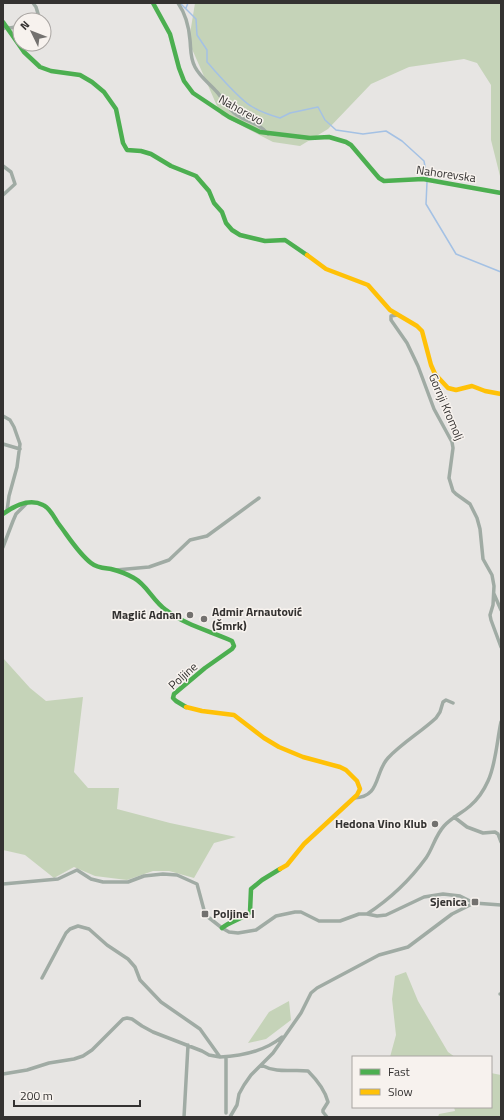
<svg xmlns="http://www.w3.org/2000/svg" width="504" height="1120" viewBox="0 0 504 1120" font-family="'Titillium Web',sans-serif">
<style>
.green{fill:#c5d3b8}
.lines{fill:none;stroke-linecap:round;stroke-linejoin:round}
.stream{stroke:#a4c1e4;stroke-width:1.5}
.street{stroke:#a0aba4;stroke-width:3.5}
.fast{stroke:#4caf50;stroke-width:4.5}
.slow{stroke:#ffc107;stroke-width:4.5}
.poi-dot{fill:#73716f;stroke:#f7f2ee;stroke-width:1.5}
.labels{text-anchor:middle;stroke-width:3;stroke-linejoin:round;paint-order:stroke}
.street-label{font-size:12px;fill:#343231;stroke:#f7f2ee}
.poi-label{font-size:12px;font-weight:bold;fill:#343231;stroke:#f7f2ee;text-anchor:end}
</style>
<rect width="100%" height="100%" fill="#e7e5e3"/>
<!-- green -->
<path class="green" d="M195 3H501V180L491 140V85L477 63 464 59 409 67 371 84 328 129 300 146 273 142 221 115 192 49 190 34Z
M3 658 30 688 46 701 83 697 74 772 88 788H119L117 809 170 823 236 837 214 843 194 878 169 871H153L127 880 95 876 74 867 54 878 25 855 3 850Z
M406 972 418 1001 448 1052 455 1057H390L396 1035 392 999 395 976Z
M289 1001 291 1020 266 1039 248 1043 269 1012Z
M491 1073 501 1075V1117H438L439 1114 455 1111 454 1107H491Z"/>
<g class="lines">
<!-- stream -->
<path class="stream" d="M180 3 196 19 197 35 207 50V62C218 74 238 98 251 106 260 112 270 115 280 118L290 113 318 107 325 120 336 130 363 134 386 131 402 141 424 161 427 178
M186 8 188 3
M427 182 426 204 456 254 501 272"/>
<!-- street -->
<path class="street" d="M33 3 36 7 39 17 37 20
M178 3C185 13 189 28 190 40 191 50 190 58 195 67 200 77 210 84 217 92 224 100 228 109 237 115 249 123 258 122 268 134
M3 29 6 27 10 28 20 26
M3 166 11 172 15 184 3 195
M397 315 391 316V320L407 343 418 366 434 409 452 442 453 448 449 478 453 491 456 494 470 504 477 518 480 529 483 559 492 575 494 586 493 605 490 615 491 620 501 647
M3 416 10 420 14 427 20 444 17 467 9 496 7 511
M3 444 20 449
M3 547 13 521 16 514 27 503
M116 570 149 567 169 560 190 540 207 536 259 498
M494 594 501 610
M354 798C381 797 374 773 388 758 402 743 421 732 436 718L440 712 443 702 446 700 453 703
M454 817 467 827 483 833 495 832 498 834 501 842
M3 884 58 879 77 870 91 879 103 882H128L144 876 163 874 177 875 197 884 204 910 208 917 222 928 229 932 238 933 256 930 276 916 295 912H301L319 921H340L359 914H367L377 916 386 915 424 897 443 894 460 896 474 903 501 905
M367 914C390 899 410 880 426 858 433 848 435 836 444 826 451 818 462 813 470 806 477 800 484 790 488 781 496 764 497 740 501 722
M42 978 66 933 70 929 78 926 89 929 107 945 128 959 135 967 140 980 161 1002 200 1029 220 1057C242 1056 265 1051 282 1037
M500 994H501
M261 1065C278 1074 291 1069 308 1071 317 1080 325 1090 328 1102L323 1110V1112L327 1117
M3 1074 27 1070 49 1063 74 1059 83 1056 92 1050 123 1019 127 1018 132 1019 142 1026 153 1032 202 1051 209 1055 220 1057
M226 1113V1057
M184 1117 188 1045
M230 1117 237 1105 239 1094 244 1085 251 1075 273 1053 301 1013 311 993 317 988 379 955 408 947 452 914 474 903"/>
<!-- fast -->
<path class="fast" d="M153 3 170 34 179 68 184 81 193 93 229 117 260 132 310 138 329 137 346 142 351 145 379 178 384 181 423 179 501 193
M3 22 24 52 40 67 51 71 80 75 92 82 104 92 116 109 123 143 127 150 141 151 151 154 171 166 196 176 209 191 214 203 222 212 226 223 232 230 240 235 265 241 285 240 307 255
M3 514C14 506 29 498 43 505 50 508 54 517 58 523 68 536 78 553 91 563 97 568 104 568 111 569 119 571 127 574 134 578 147 585 153 601 166 610 185 625 210 631 232 641L234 646 232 649 205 668 174 694 173 698 176 701 186 707
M222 928C230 921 241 920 250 912L251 889 262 880 280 869"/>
<!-- slow -->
<path class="slow" d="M307 255 326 269 368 285 390 310 417 326 422 331 431 365 435 374 448 388 456 390 472 386 485 391 501 394
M186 707 202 711 234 715 264 738 279 747 303 757 340 767 346 770 357 781 360 789 357 795 304 844 287 865 280 869"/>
</g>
<!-- markers -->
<g class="poi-dot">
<circle cx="190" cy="615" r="4"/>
<circle cx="204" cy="619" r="4"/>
<circle cx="435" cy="824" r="4"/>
<rect x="471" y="898" width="8" height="8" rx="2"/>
<rect x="201" y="910" width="8" height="8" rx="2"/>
</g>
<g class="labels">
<!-- street labels -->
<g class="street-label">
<text transform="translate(241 110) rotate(29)" y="4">Nahorevo</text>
<text transform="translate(446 174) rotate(8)" y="4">Nahorevska</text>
<text transform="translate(446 407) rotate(67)" y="4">Gornji Kromolj</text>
<text transform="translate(183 676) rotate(-42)" y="4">Poljine</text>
</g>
<!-- poi labels -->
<g class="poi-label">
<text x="212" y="616" text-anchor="start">Admir Arnautović<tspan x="212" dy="14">(Šmrk)</tspan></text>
<text x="182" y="619">Maglić Adnan</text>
<text x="427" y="828">Hedona Vino Klub</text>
<text x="467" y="906">Sjenica</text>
<text x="213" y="918" text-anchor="start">Poljine I</text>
</g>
</g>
<!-- border -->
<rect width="504" height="1120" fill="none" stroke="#343231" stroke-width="8"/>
<!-- legend -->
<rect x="352" y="1056" width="140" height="52" fill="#f7f2ee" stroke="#a9a5a2"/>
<rect x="360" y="1069" width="20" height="6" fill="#4caf50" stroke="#a9a5a2"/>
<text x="388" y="1076" font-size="12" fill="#343231">Fast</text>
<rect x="360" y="1089" width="20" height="6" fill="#ffc107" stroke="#a9a5a2"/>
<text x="388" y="1096" font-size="12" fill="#343231">Slow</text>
<!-- north arrow -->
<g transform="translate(32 32) rotate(313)"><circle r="19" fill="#f7f2ee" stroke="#a9a5a2"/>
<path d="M0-3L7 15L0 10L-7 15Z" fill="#73716f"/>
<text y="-6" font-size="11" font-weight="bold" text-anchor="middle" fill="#343231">N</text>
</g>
<!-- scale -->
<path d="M14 1100v6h126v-6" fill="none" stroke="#343231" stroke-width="2"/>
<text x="20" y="1100" font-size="12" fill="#343231" stroke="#f7f2ee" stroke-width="3" paint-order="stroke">200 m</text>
</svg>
